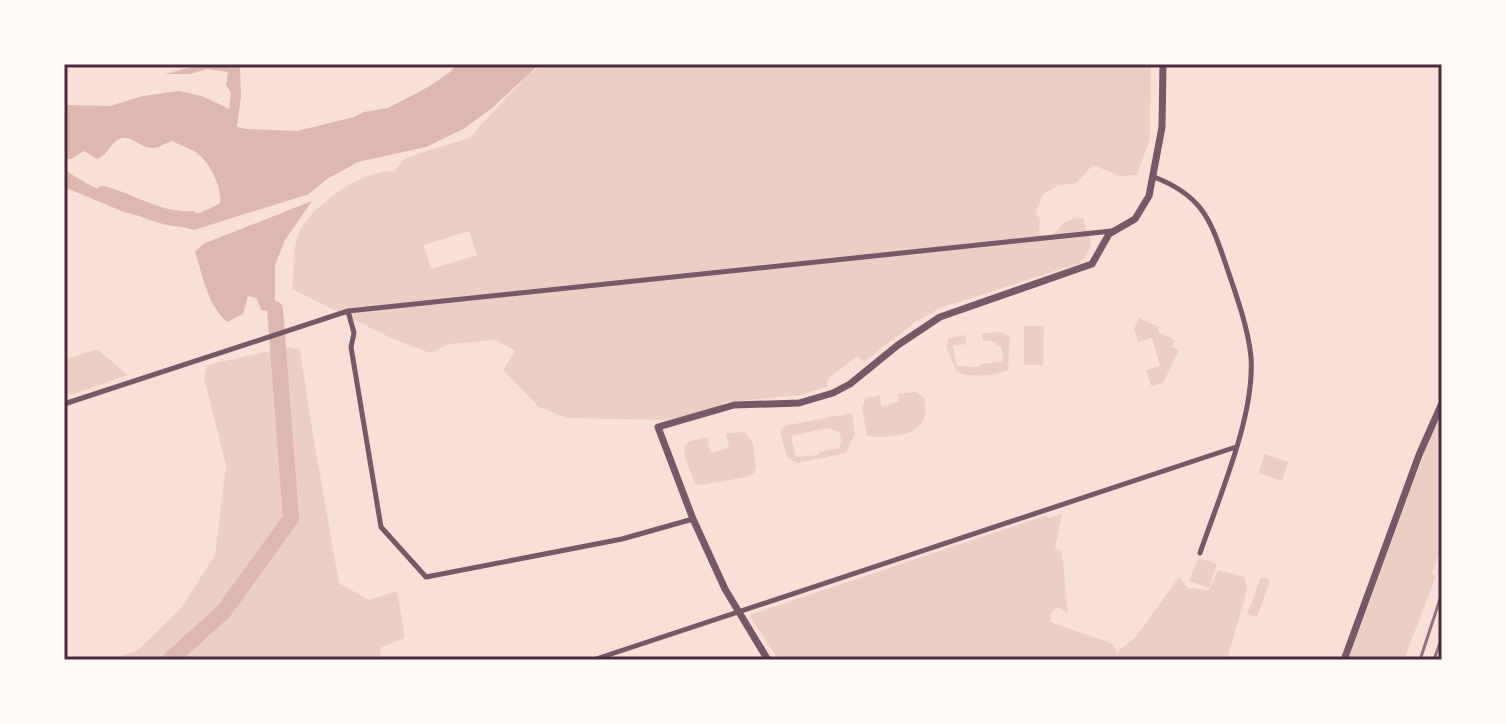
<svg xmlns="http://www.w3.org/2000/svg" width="1506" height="724" viewBox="0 0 1506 724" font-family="Roboto,sans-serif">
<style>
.green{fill:#ebcfc5;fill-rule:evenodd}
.water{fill:#dcb8b0}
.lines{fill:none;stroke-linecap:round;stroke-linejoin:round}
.river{stroke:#dcb8b0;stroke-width:16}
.minor{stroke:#755966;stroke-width:5}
.tertiary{stroke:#755966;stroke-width:7}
.rail{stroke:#8f747c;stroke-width:3}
.neatline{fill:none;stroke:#4a2c40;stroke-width:3}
</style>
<rect width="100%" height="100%" fill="#f7e1d7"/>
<!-- green -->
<path class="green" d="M543 64H1151L1150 139 1137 175 1120 176 1093 165 1076 183 1057 186 1043 194 1036 211 1040 220 1039 232 1043 239H1052C1059 225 1066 218 1083 218 1088 239 1099 242 1080 263L940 308 914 323 864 362 857 356 828 379 827 387 800 395 726 402 709 410 667 420 568 418 539 407 503 370 515 351 496 340 449 344 430 353 389 337 292 289C294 272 292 248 299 233 310 207 365 167 394 172L405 158 469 138 526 77ZM469 231 477 255 431 269 424 245Z
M1139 318 1159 327 1158 332 1175 340 1172 347 1179 350 1163 383 1151 386 1146 370 1160 366 1152 338 1138 342 1134 329Z
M1024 326H1044L1043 365H1024Z
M999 332 1006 334 1010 338 1008 370C995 376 971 378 957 372L946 347 949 338 966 335V344L953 346 957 366 980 367V364L1001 362 1003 358 1001 346H997V342L983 341 982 334Z
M288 347 300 349 312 429 339 583 369 600 397 591 405 638 380 648 382 660H107L137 651 181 608 215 555 226 465 204 378 207 365Z
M97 349 128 375 64 397V360Z
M916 392 924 397C931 423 916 434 893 436 883 437 875 439 867 435L862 408 866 398 880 395 881 406 889 405 890 403 899 402 898 394Z
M1442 412V543L1432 574 1436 576 1404 660H1348L1426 448Z
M852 413 855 433 846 453 797 463 787 457 780 432 784 426ZM827 428 839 432 842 443 839 445 840 448 819 452V455L796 457 791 436Z
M740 432 746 433 753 444 756 467 754 473 747 477 701 485 695 484 684 455 685 445 691 441 708 437 710 453 729 448 726 434Z
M1265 454 1288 462 1282 481 1258 473Z
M1062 514 1055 548 1062 551 1068 614 1058 607 1052 612 1050 622 1113 644 1118 655V651L1135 638 1179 577 1188 588 1209 590 1218 570 1245 577 1247 590 1227 660H779L749 615 1047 515 1048 518Z
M1198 558 1217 564 1209 588 1189 581Z
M1261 577 1270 580 1257 617 1247 614Z"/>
<!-- water -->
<path class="water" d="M204 64H240L241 97 237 127 246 129 297 131 354 117 364 112 388 108 430 86 450 72 457 64H540L492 108 465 128 426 147 358 162 327 179 309 194 194 230 124 212 64 187V169C81 183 158 220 179 218 192 216 209 210 220 203 222 186 210 163 196 152 189 148 179 145 172 141 166 143 159 148 153 148 141 149 134 136 122 138 110 141 109 155 97 159L84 151 71 159H64V105L110 106 143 96 179 91 202 96 229 109 231 93 226 85 228 72 207 69 190 74H165Z
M312 201 285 240 275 265V309L262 311 256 298 248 296 243 314 227 322C207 304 203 276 195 252L203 244Z"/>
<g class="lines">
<!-- river -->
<path class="river" d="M103 194C133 202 159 221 191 219
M170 660 224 611 291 518 275 309"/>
<!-- minor -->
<path class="minor" d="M1154 177C1201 195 1210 218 1225 262 1235 292 1248 326 1251 357 1255 416 1219 497 1200 553
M348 311 354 333 351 347 381 527 426 577 622 539 693 519
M64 404 348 311 1112 231
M593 660 1236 447"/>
<!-- tertiary -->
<path class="tertiary" d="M768 660 725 589 693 519 658 427 734 405 799 403 833 393 850 384 898 345 940 317 1092 264 1109 234 1135 219 1149 196 1162 127 1163 64
M1344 660 1419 455 1442 403"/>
<!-- rail -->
<path class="rail" d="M1420 660 1442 593
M1434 660 1442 637"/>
</g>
<!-- border -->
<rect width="1506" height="724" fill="none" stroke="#fffaf5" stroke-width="132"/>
<rect x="66" y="66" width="1374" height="592" class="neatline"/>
</svg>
